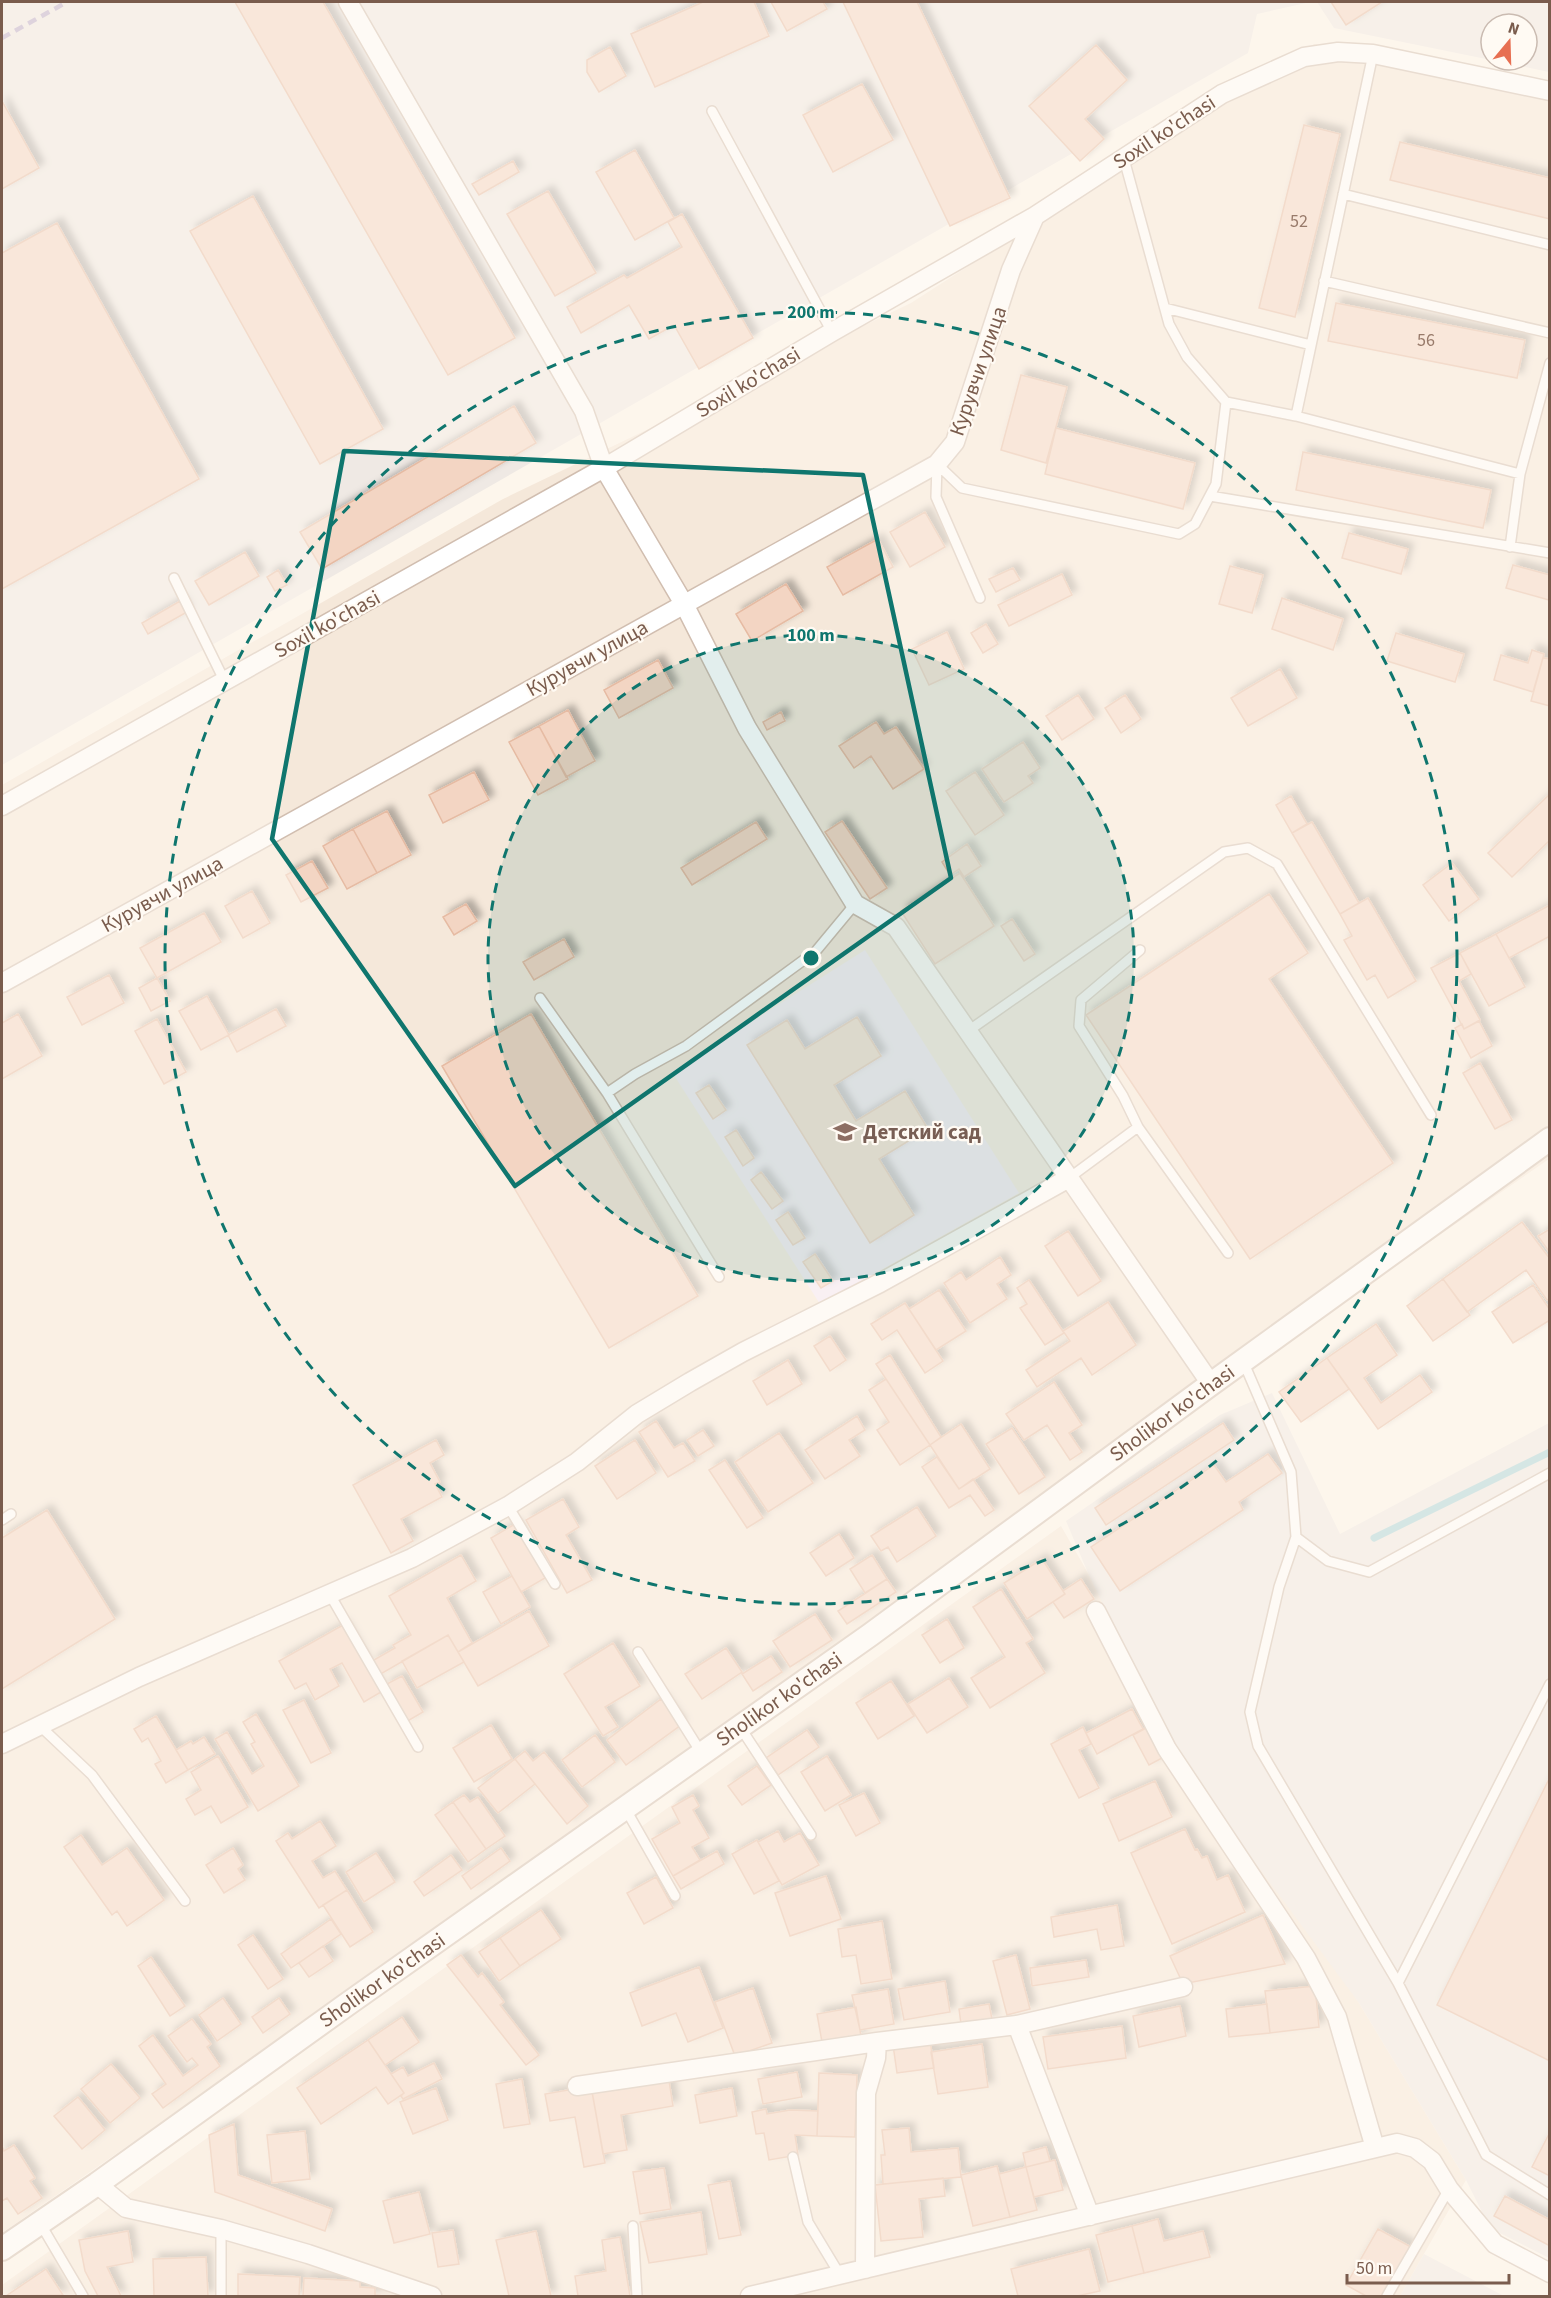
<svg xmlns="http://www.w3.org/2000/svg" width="1551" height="2298" viewBox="0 0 1551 2298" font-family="'Source Sans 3',sans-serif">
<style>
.residential{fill:#f5e8da}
.industrial{fill:#efe9e4}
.education{fill:#f3e8fa}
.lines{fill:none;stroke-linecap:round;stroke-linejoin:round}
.stream{stroke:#a5d3da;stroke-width:7}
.building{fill:#f3d5c3;stroke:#e6bba3;stroke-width:1.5;filter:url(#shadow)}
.service-casing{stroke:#d1beb0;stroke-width:12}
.minor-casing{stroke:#d1beb0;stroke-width:21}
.tertiary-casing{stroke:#d1beb0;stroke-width:26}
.service{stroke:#fff;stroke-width:9}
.minor{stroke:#fff;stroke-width:18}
.tertiary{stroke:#fff;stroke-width:22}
.rail{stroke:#b9a8c9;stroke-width:4.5;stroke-dasharray:9 6;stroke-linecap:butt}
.marked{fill:none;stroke:#0f766e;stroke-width:4.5;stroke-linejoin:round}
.ring{fill:none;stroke:#0f766e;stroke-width:3;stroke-dasharray:10 8}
.labels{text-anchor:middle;stroke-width:4.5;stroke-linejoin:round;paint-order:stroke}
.number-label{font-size:18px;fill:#987a6a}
.street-label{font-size:21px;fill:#7a5c4d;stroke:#fffaf3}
.education-label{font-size:21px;font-weight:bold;fill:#785e54;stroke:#fffaf3;text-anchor:start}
.centre{fill:#0f766e;stroke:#fffaf3;stroke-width:3}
.ring-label{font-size:18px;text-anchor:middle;font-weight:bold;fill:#0f766e;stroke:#fffaf3;stroke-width:4.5;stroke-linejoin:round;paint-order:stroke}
</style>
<defs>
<filter id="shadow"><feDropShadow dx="5.5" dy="-5.5" stdDeviation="3" flood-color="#0004"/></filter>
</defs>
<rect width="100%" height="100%" fill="#fdf6ec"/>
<!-- residential -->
<path class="residential" d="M1314 44 1549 92V1159L2 2233V785L503 499 911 303Z
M1061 1526 1088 1573 1359 2003 1466 2180 1400 2296H2V2285Z"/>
<!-- industrial -->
<path class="industrial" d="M2 2H1305L1306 3 1257 14 1248 53 2 765Z
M1317 2H1549V72L1492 60H1527V24H1491V60L1334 28Z
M1272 1393 1340 1534 1549 1423V2258L1490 2228 1466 2180 1359 2003 1176 1756 1088 1573 1066 1521 1220 1415Z
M1424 2254 1504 2296H1400Z"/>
<!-- education -->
<path class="education" d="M865 950 1019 1193 820 1304 672 1072Z"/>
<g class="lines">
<!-- stream -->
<path class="stream" d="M1374 1538 1550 1452"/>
</g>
<!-- building -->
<path class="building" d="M235 2H323L515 338 448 375Z
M703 2H754L769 36 655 87 631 34Z
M771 2H823L827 9 787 31Z
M843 2H917L1010 198 950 226Z
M1331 2H1382L1346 25Z
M1096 45 1127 80 1085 119 1104 139 1080 161 1029 106Z
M610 47 626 76 599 92 587 72V60Z
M862 84 893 140 833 172 803 115Z
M2 101 39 168 2 189Z
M1304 125 1340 134 1295 317 1259 308Z
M1400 142 1550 178V219L1390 180Z
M635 150 674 218 635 240 596 172Z
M513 161 519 172 479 195 472 184Z
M548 191 596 273 555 296 507 214Z
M253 196 383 429 320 464 190 231Z
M682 214 753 338 699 369 674 325 649 339 629 305 581 333 567 307 624 275 627 278 682 247 668 222Z
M57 223 199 479 2 589V253Z
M1336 303 1525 340 1517 378 1328 341Z
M1021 375 1067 387 1046 463 1001 450Z
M514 406 536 443 322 569 300 532Z
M1056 428 1195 463 1183 509 1045 474Z
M1303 452 1491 490 1483 528 1296 490Z
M925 512 945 547 910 567 890 532Z
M1349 533 1408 549 1401 574 1342 558Z
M878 539 893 567 843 595 827 567Z
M245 552 259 576 209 605 195 581Z
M1513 565 1550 575 1549 600 1506 588Z
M1230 566 1263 575 1252 613 1219 604Z
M1013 568 1020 580 996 592 989 579Z
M278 570 287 585 275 591 267 577Z
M1062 574 1072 595 1009 626 998 605Z
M786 584 803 611 752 641 736 614Z
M1282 598 1343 619 1333 650 1272 629Z
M180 601 187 612 148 634 142 623Z
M986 624 998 644 983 653 971 633Z
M947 632 964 669 929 685 912 649Z
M1396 633 1464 654 1455 682 1387 661Z
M1532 650 1544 654 1533 692 1494 680 1501 655 1528 663Z
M1543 658 1550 659V706L1531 701Z
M658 660 673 688 619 718 604 690Z
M1280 669 1297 698 1248 726 1231 698Z
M1078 695 1094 719 1062 740 1046 716Z
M1125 695 1141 719 1121 733 1105 708Z
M568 710 595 761 566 777 539 726Z
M781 712 785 721 767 730 763 722Z
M876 722 884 734 896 727 924 769 893 789 871 756 854 768 839 746Z
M539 726 568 779 538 795 509 742Z
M1023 742 1040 768 1028 776 1033 783 1004 802 982 769Z
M474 772 489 800 443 823 429 795Z
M975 772 1004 815 975 835 946 791Z
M1550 794V840L1512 877 1488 853Z
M1291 796 1307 824 1292 833 1276 805Z
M387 811 411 855 377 873 353 829Z
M842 821 887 888 870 899 825 832Z
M756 822 767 839 692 885 681 868Z
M1312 822 1359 903 1340 914 1292 833Z
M353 829 377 873 347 889 323 846Z
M967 844 981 866 964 877 959 869 950 875 942 862Z
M312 861 328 888 301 902 286 875Z
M1452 863 1479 899 1449 921 1423 885Z
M960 873 994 926 935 964 901 911Z
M252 891 270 923 243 938 225 906Z
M1269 894 1308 953 1269 979 1393 1163 1250 1259 1086 1015Z
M1368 898 1416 981 1388 998 1375 975 1367 980 1344 940 1352 936 1340 914Z
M466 904 477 921 454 935 443 917Z
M1550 905V936L1509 958 1496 934Z
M204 913 221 942 157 978 140 948Z
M1012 919 1035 954 1024 961 1001 926Z
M1496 934 1525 987 1489 1006 1460 953Z
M564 939 574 957 534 980 523 962Z
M1460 953 1471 974 1459 981 1480 1020 1464 1029 1431 968Z
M109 975 124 1003 82 1025 67 997Z
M157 978 170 1001 151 1011 139 988Z
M207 996 229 1035 201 1050 179 1011Z
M276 1009 286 1026 237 1052 228 1035Z
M18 1014 42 1056 2 1079V1023Z
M531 1014 698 1296 609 1348 442 1066Z
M857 1017 881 1056 834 1085 856 1121 905 1091 928 1129 879 1159 914 1215 870 1243 747 1045 787 1020 805 1049Z
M157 1019 186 1072 164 1084 135 1031Z
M1479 1021 1492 1046 1471 1058 1455 1028 1462 1024 1464 1029Z
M1480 1063 1512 1120 1495 1129 1463 1073Z
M709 1085 726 1110 713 1119 696 1093Z
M736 1130 754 1158 743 1166 725 1137Z
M761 1172 783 1201 772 1209 751 1180Z
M788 1212 805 1238 793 1245 776 1220Z
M1522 1222 1550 1259V1298L1547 1300 1526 1270 1467 1312 1443 1279Z
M1550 1229V1253L1538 1236Z
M1068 1231 1101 1281 1078 1296 1045 1246Z
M815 1254 833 1281 821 1288 803 1262Z
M1000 1257 1011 1275 997 1284 1007 1299 970 1323 944 1283 961 1272 966 1280Z
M1443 1279 1470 1315 1433 1341 1407 1306Z
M1029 1280 1064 1333 1045 1345 1020 1308 1027 1304 1017 1288Z
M1533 1285 1550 1310V1320L1513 1343 1492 1312Z
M939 1290 966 1331 936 1350 909 1309Z
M1108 1302 1136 1345 1092 1375 1081 1358 1037 1387 1026 1370 1070 1341 1063 1331Z
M905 1303 943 1361 925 1373 897 1330 882 1340 871 1324Z
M1376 1324 1397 1355 1364 1378 1381 1403 1420 1375 1432 1392 1378 1429 1327 1358Z
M830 1336 846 1360 830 1371 814 1346Z
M890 1355 941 1437 930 1445 876 1364Z
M1327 1358 1349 1389 1301 1422 1279 1392Z
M788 1360 802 1384 767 1405 753 1381Z
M886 1379 930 1445 900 1465 877 1430 889 1422 869 1390Z
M1054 1382 1082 1425 1069 1433 1082 1452 1070 1460 1047 1425 1024 1440 1006 1414Z
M857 1416 865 1430 849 1440 860 1456 825 1479 805 1450Z
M656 1421 674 1448 683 1443 695 1461 668 1477 639 1432Z
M1223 1423 1234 1440 1106 1525 1095 1508Z
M961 1424 990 1469 959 1489 930 1445Z
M1012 1428 1045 1477 1019 1494 986 1444Z
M703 1430 714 1446 698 1456 687 1440Z
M779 1433 813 1483 768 1512 735 1462Z
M436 1440 444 1455 430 1463 440 1482 435 1484 442 1497 401 1519 413 1541 391 1553 353 1485Z
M635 1440 656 1473 617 1499 595 1466Z
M1268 1454 1282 1473 1239 1502 1243 1510 1120 1591 1091 1547 1214 1465 1226 1482Z
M937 1457 959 1489 973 1479 994 1510 985 1516 970 1495 949 1508 922 1467Z
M725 1460 763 1518 747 1528 709 1470Z
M563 1499 579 1527 566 1535 592 1580 567 1593 526 1520Z
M917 1507 936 1536 897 1562 888 1547 881 1551 871 1536Z
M47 1510 115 1619 2 1689V1538Z
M515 1524 545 1578 521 1592 491 1538Z
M839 1534 854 1558 826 1576 810 1553Z
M461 1555 476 1581 447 1598 472 1643 458 1652 448 1635 379 1675 372 1661 395 1648 393 1645 411 1635 389 1596Z
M872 1555 887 1579 865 1593 850 1569Z
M1042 1559 1065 1594 1027 1619 1004 1583Z
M512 1576 530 1607 501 1624 483 1592Z
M887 1579 896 1592 847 1624 838 1611Z
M1081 1579 1094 1599 1064 1618 1053 1602 1065 1594 1063 1591Z
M1001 1589 1033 1639 1026 1643 1045 1673 990 1708 971 1678 1005 1657 973 1607Z
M529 1611 549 1646 478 1686 458 1652Z
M815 1614 832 1640 790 1667 773 1641Z
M947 1619 964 1648 940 1663 922 1635Z
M343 1625 381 1692 364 1702 342 1663 330 1669 339 1686 315 1700 306 1683 295 1689 279 1661Z
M448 1635 464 1662 417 1688 402 1661Z
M613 1643 640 1686 605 1707 618 1727 603 1736 564 1674Z
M726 1648 742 1672 702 1699 685 1674Z
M771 1656 782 1672 753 1691 742 1674Z
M402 1676 423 1712 406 1722 385 1685Z
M949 1678 968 1707 927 1733 908 1704Z
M891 1681 914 1716 878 1739 856 1703Z
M661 1699 681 1725 626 1765 607 1740Z
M304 1700 331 1753 311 1763 283 1710Z
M1132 1709 1143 1729 1097 1754 1086 1733Z
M256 1714 299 1786 258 1811 215 1739 227 1732 252 1774 264 1766 251 1744 255 1742 243 1722Z
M156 1716 188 1770 166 1783 155 1764 161 1761 148 1738 142 1742 134 1729Z
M491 1725 512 1759 474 1782 453 1748Z
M1083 1727 1091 1744 1079 1750 1099 1788 1079 1798 1051 1744Z
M1148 1727 1164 1757 1149 1765 1133 1735Z
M807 1730 819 1747 778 1775 766 1758Z
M595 1735 615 1762 582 1787 562 1760Z
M204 1737 215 1754 188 1770 176 1750 191 1741 193 1744Z
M525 1751 533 1761 544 1752 588 1806 567 1824 515 1759Z
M218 1756 248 1807 221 1823 211 1806 195 1815 186 1799 201 1790 191 1772Z
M827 1756 851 1795 825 1811 801 1772Z
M515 1759 535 1784 498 1813 478 1788Z
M757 1766 771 1785 742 1805 728 1786Z
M1550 1777V2061L1437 2005Z
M1155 1781 1172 1817 1119 1841 1103 1804Z
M864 1793 880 1823 856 1836 839 1805Z
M464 1795 470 1802 478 1797 505 1836 486 1849 453 1802Z
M693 1795 699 1806 693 1810 709 1838 692 1847 700 1860 673 1876 652 1839 680 1823 672 1807Z
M453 1802 486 1849 468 1862 435 1815Z
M320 1821 336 1846 312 1861 323 1878 335 1871 347 1890 319 1908 276 1841 288 1833 292 1839Z
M1185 1829 1195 1850 1197 1849 1202 1858 1207 1856 1217 1880 1228 1875 1245 1912 1172 1944 1131 1853Z
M778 1831 784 1842 800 1833 819 1865 782 1885 758 1842Z
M81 1835 102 1865 127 1848 164 1900 127 1926 117 1911 112 1915 64 1847Z
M757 1840 779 1881 754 1894 732 1854Z
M233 1848 243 1865 238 1869 245 1880 224 1893 206 1865Z
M501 1848 510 1861 471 1889 462 1876Z
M717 1851 724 1864 681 1889 673 1876Z
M376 1853 395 1882 364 1902 346 1872Z
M451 1855 462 1870 424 1896 414 1882Z
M826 1876 841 1919 790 1936 775 1893Z
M656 1877 673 1908 644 1924 627 1893Z
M347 1890 373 1932 350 1947 323 1905Z
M1117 1905 1124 1946 1101 1950 1097 1929 1054 1937 1051 1917Z
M541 1910 561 1939 520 1966 500 1938Z
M1263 1915 1285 1964 1183 1984 1170 1956Z
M331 1919 341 1934 291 1968 281 1954Z
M882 1921 892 1979 861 1984 856 1955 842 1957 838 1929Z
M253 1935 283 1979 268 1989 238 1945Z
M500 1938 520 1966 499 1981 479 1952Z
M323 1946 333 1961 309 1977 299 1963Z
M461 1955 478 1977 482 1973 504 2002 500 2005 539 2055 526 2065 447 1965Z
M1016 1955 1030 2009 1007 2015 993 1961Z
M151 1957 185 2006 170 2016 138 1966Z
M1086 1960 1089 1977 1032 1986 1030 1968Z
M699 1967 723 2028 688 2042 676 2013 642 2026 630 1993Z
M945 1981 950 2012 904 2020 898 1989Z
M1315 1986 1319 2027 1270 2033 1265 1991Z
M753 1988 772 2043 735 2056 715 2002Z
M888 1989 894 2024 860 2030 852 1995Z
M223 1998 241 2024 217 2041 199 2015Z
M279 1998 290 2014 263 2033 252 2017Z
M989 2004 992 2019 961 2024 959 2009Z
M1267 2004 1270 2033 1229 2037 1226 2009Z
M1180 2006 1186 2036 1139 2047 1133 2016Z
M856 2007 861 2036 822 2042 817 2014Z
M402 2017 419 2042 385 2065 368 2040Z
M192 2019 211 2044 207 2047 220 2066 163 2108 152 2094 166 2084 139 2046 153 2035 183 2076 198 2065 192 2058 187 2062 168 2036Z
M1122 2026 1126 2058 1048 2069 1043 2037Z
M368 2040 404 2093 388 2104 376 2087 321 2124 297 2088Z
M930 2040 934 2068 897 2073 893 2045Z
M982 2044 988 2087 938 2094 931 2052Z
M434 2063 442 2079 403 2099 401 2096 404 2093 391 2074 403 2067 408 2076Z
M111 2064 140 2098 110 2123 81 2089Z
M797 2072 802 2097 763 2104 758 2079Z
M819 2073 857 2075 855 2137 817 2136Z
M522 2079 530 2124 504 2128 496 2084Z
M669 2081 673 2106 621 2115 627 2150 603 2154 591 2086 615 2082 616 2090Z
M591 2086 605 2163 584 2167 575 2117 550 2121 545 2094Z
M436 2088 448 2120 413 2134 400 2102Z
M732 2088 737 2116 700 2123 695 2095Z
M78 2097 105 2130 82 2149 54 2116Z
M766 2109 767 2114 790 2110 818 2111 817 2136 795 2135 798 2155 769 2160 764 2133 756 2134 752 2112Z
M234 2124 238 2175 332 2209 325 2231 215 2192 209 2135Z
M909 2128 911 2152 958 2148 961 2177 883 2184 881 2155H885L882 2130Z
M305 2131 310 2179 272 2183 267 2135Z
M1550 2132V2176L1532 2167Z
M14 2145 35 2178 30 2181 42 2198 18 2214 7 2198 2 2201V2146L4 2151Z
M1046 2147 1050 2161 1026 2167 1023 2153Z
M1055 2160 1063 2190 1034 2197 1026 2167Z
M997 2166 1010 2217 973 2226 961 2175Z
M1026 2167 1037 2210 1010 2217 999 2174Z
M664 2168 671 2209 640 2214 633 2172Z
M943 2178 945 2196 919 2199 923 2237 881 2241 875 2185Z
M730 2181 741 2235 719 2239 708 2185Z
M419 2192 430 2234 394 2243 383 2201Z
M1505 2196 1550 2220V2246L1494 2216Z
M701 2212 707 2254 649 2263 640 2222Z
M1158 2219 1164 2241 1203 2231 1210 2257 1144 2273 1132 2226Z
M1132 2226 1144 2273 1108 2282 1096 2235Z
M1378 2229 1411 2247 1383 2296H1366L1346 2285Z
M453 2230 459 2264 438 2267 432 2233Z
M128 2231 133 2262 107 2267 121 2296H98L85 2271 79 2240Z
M536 2231 551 2296H509L496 2240Z
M620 2237 630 2296H578L575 2276 606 2271 602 2240Z
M1089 2249 1100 2291 1077 2296H1018L1011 2269Z
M206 2257 208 2296H154L153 2259Z
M46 2269 63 2295 6 2296Z
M238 2274 300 2277 299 2296H238Z
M304 2278 360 2281V2287L375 2288V2295L385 2296H303Z"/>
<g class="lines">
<!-- service casing -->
<g class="service-casing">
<path id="service" d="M712 111 832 332
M1343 194 1550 245
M1324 281 1550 333
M1165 308 1311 345
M1226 402 1296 416 1520 474
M1296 416 1373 54
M1210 496 1550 553
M1510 547 1520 474 1550 363
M174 578 225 682
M980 598 936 497 937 464 962 488 1179 534 1195 524 1216 484 1226 402 1187 357 1169 324 1124 159
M540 998 607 1093
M968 1031 1224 852 1248 848 1277 864 1431 1115
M1138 1127 1228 1253
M1069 1178 1138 1127 1123 1096 1079 1026 1081 1000 1140 950
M719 1277 607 1093 635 1074 686 1046 816 951 855 904
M1243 1361 1291 1472 1296 1537 1279 1587 1250 1712 1258 1746 1398 1983 1486 2155 1550 2195
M508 1506 555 1584
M2 1520 11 1514
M1296 1537 1328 1561 1369 1572 1550 1473
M329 1593 418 1747
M638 1652 702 1754
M40 1726 92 1775 185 1901
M740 1727 811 1835
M625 1808 675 1896
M1398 1983 1550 1684
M793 2157 808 2222 840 2275
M40 2223 83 2296
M633 2226 637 2296
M221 2296V2229
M1387 2296 1449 2189"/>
</g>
<!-- minor casing -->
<g class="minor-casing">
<path id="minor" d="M348 2 584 411 604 468 684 604 747 728 855 904 896 927 1211 1384
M2 806 604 468 832 332 1035 216 1222 94 1304 57 1338 52 1373 54 1550 91
M2 983 937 464 955 442 1011 270 1035 216
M1096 1611 1167 1749 1306 1958 1337 2017 1375 2148
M2 1744 139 1677 412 1558 508 1506 577 1462 637 1414 690 1382 743 1352 880 1283 1069 1178
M1017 2025 1090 2216
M577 2086 877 2042 1017 2025 1183 1987
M97 2184 126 2208 221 2229 308 2254 432 2296
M865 2269 866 2093 876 2058 877 2042
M750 2296 1397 2143 1415 2148 1432 2161 1449 2189 1495 2244 1550 2273"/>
</g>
<!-- tertiary casing -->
<g class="tertiary-casing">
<path id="tertiary" d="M2 2249 97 2184 349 2003 870 1635 1211 1384 1550 1139"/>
</g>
<!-- service -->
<use href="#service" class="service"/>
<!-- minor -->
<use href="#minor" class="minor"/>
<!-- tertiary -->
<use href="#tertiary" class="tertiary"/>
<!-- rail -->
<path class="rail" d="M2 38 67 2"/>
</g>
<!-- marked area -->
<path d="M0 0H1551V2298H0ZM344 451 863 475 951 878 515 1186 272 839Z" fill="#fdf6ec" fill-opacity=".55" fill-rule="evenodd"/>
<path class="marked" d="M344 451 863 475 951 878 515 1186 272 839Z"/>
<!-- distance rings -->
<circle cx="811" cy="958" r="323" fill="#0f766e" fill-opacity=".12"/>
<g class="ring">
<circle cx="811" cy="958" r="323"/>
<circle cx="811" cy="958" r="646"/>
</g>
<!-- icons -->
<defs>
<g id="school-bare" transform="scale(1.8)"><path d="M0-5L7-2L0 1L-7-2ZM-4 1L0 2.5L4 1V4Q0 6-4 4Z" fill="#8d6e63" stroke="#fffaf3" stroke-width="2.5" paint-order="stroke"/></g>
</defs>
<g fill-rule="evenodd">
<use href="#school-bare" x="845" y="1132"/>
</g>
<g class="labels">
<!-- number labels -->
<g class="number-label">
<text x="1299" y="227">52</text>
<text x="1426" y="346">56</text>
</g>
<!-- street labels -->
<g class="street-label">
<text transform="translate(1164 132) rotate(-33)" y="7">Soxil ko'chasi</text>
<text transform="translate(978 371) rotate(-71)" y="7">Курувчи улица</text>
<text transform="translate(748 382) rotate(-31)" y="7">Soxil ko'chasi</text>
<text transform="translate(327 624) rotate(-29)" y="7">Soxil ko'chasi</text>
<text transform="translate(587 658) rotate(-29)" y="7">Курувчи улица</text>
<text transform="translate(162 894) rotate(-29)" y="7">Курувчи улица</text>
<text transform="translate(1172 1413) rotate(-36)" y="7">Sholikor ko'chasi</text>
<text transform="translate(779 1699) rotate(-35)" y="7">Sholikor ko'chasi</text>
<text transform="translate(382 1980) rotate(-35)" y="7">Sholikor ko'chasi</text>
</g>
<!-- education labels -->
<g class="education-label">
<text x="863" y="1139">Детский сад</text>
</g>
</g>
<circle cx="811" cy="958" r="9" class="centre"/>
<g class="ring-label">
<text x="811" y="318">200 m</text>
<text x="811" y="641">100 m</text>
</g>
<!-- border -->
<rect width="1551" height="2298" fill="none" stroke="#7a5c4d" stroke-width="6"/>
<!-- north arrow -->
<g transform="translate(1509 42) rotate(19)"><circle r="28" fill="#fffaf3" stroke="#cabbb1" stroke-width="1.5"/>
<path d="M0-4.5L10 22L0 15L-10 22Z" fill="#e76f51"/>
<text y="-9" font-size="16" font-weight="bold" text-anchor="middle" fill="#7a5c4d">N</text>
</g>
<!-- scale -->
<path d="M1347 2274v9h162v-9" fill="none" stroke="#7a5c4d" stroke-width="3"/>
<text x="1356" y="2274" font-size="18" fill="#7a5c4d" stroke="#fffaf3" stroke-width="4.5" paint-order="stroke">50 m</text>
</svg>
